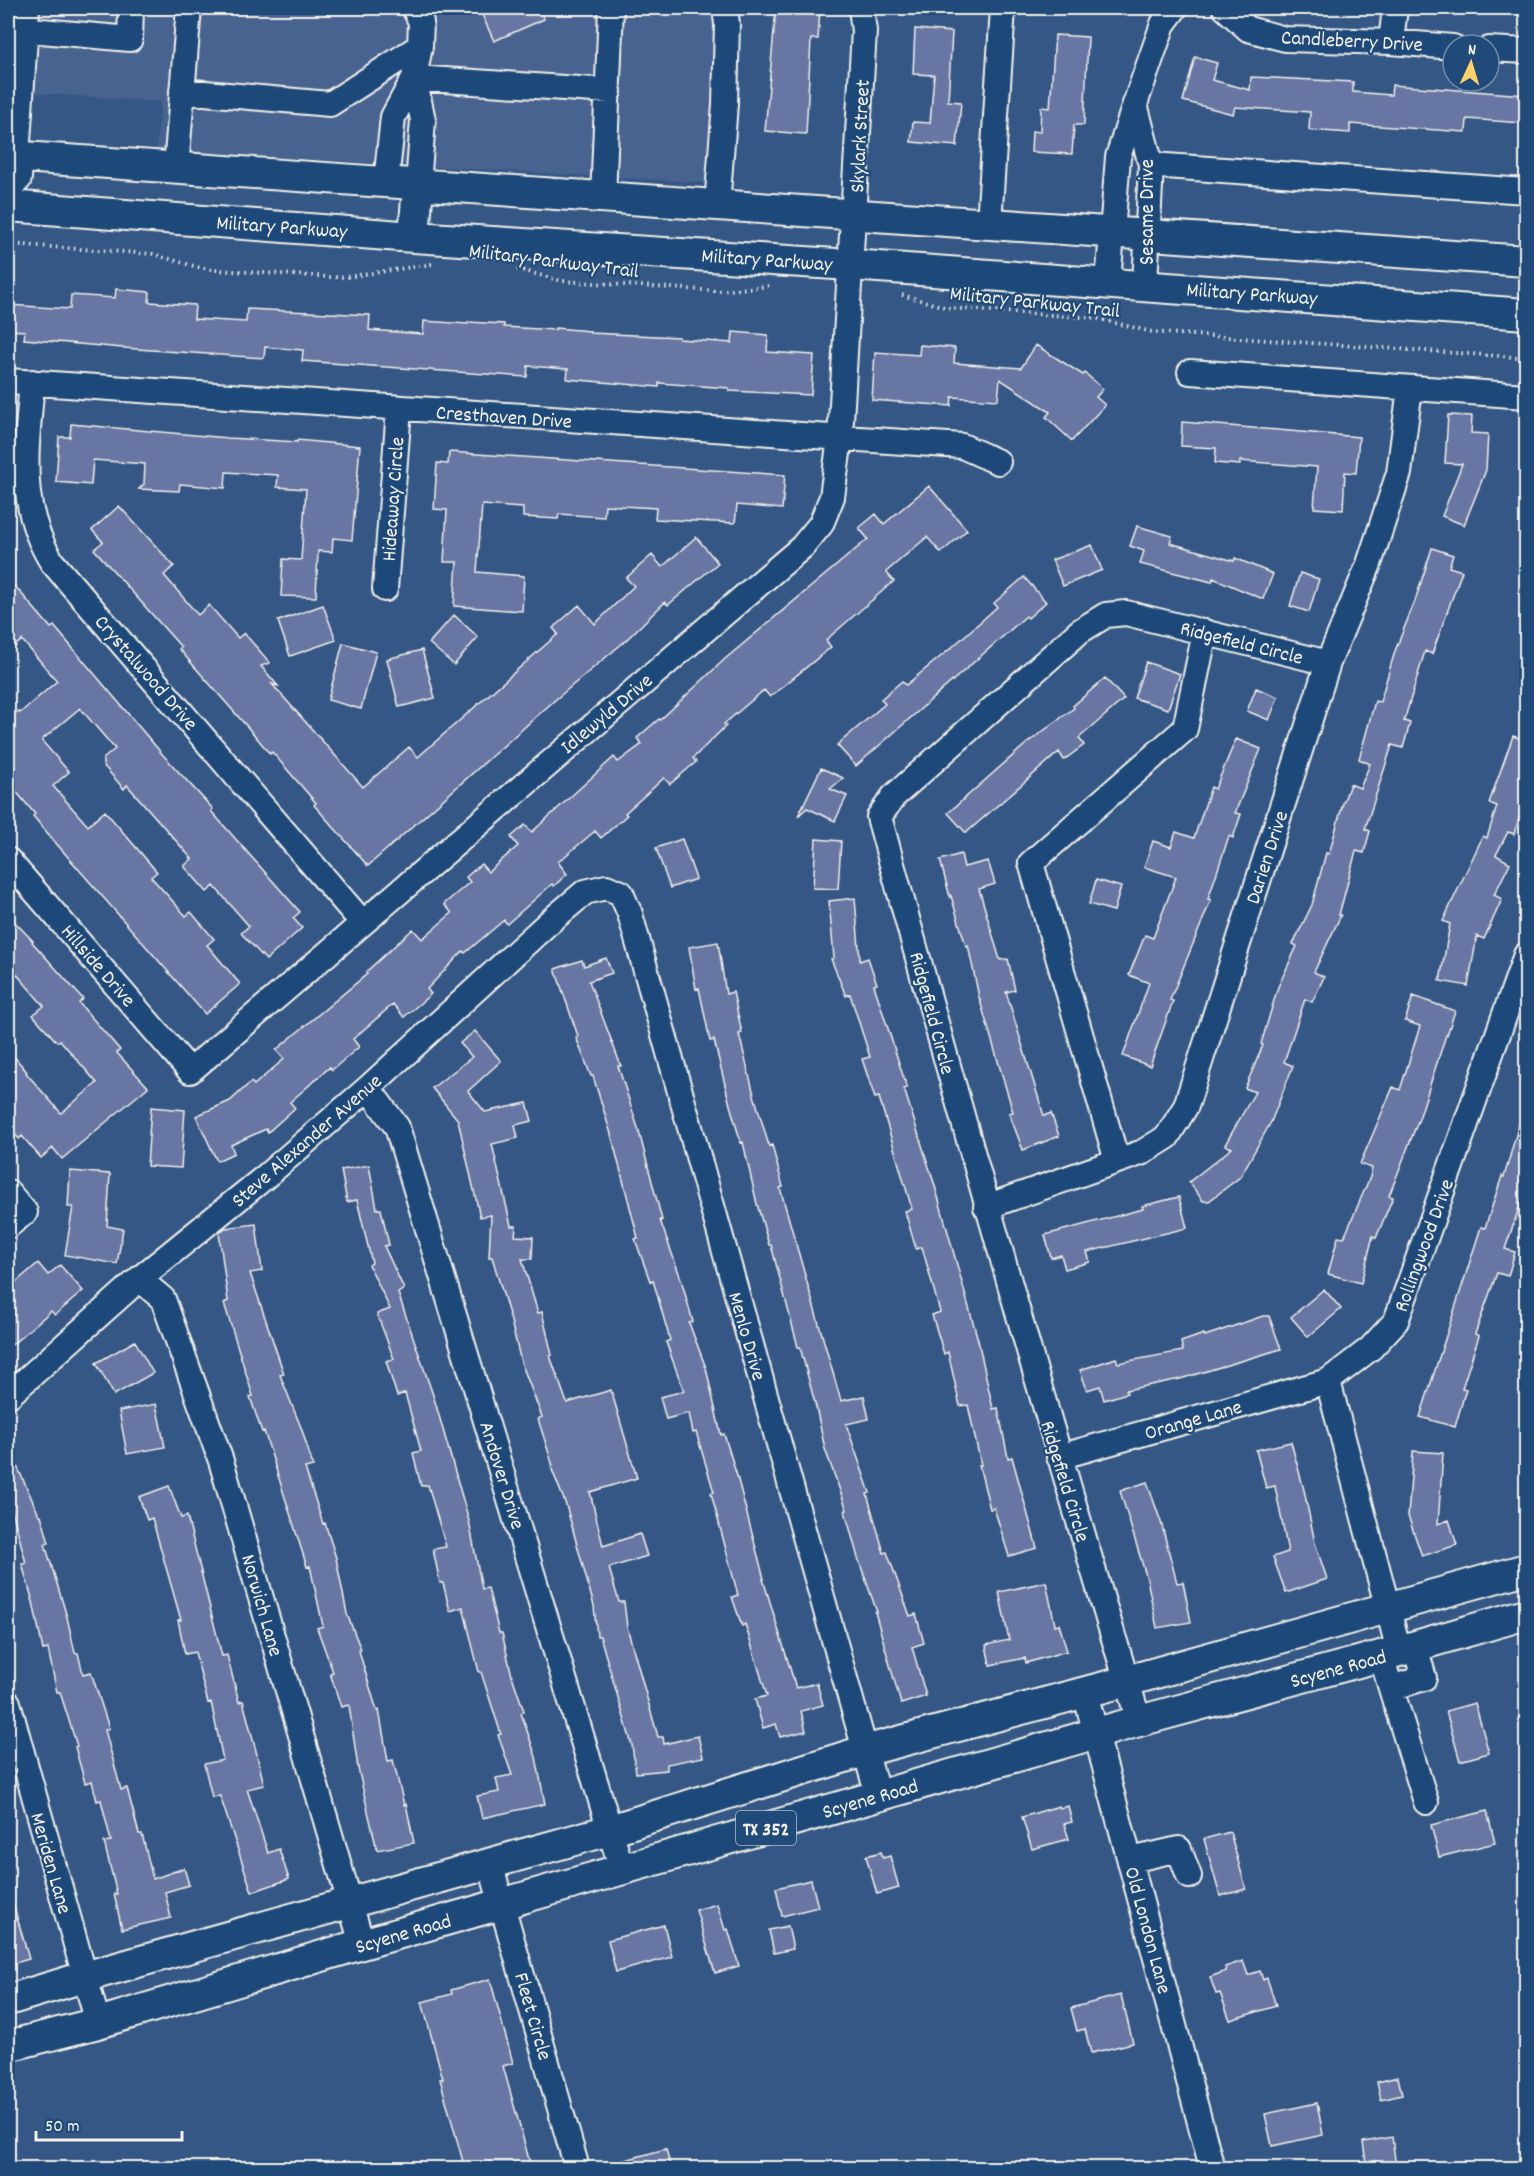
<svg xmlns="http://www.w3.org/2000/svg" width="1534" height="2176" viewBox="0 0 1534 2176" font-family="Dekko,sans-serif">
<style>
.built{fill:#486391}
.building{fill:#6876a3;stroke:#f4f1e8;stroke-width:1.5}
.lines{fill:none;stroke-linecap:round;stroke-linejoin:round}
.minor-casing{stroke:#f4f1e8;stroke-width:28}
.major-casing{stroke:#f4f1e8;stroke-width:34}
.path{stroke:#f4f1e8;stroke-width:4;stroke-dasharray:1.5 4.5;stroke-linecap:butt}
.minor{stroke:#1f4a7a;stroke-width:24}
.major{stroke:#1f4a7a;stroke-width:30}
.labels{text-anchor:middle;stroke-width:4.5;stroke-linejoin:round;paint-order:stroke}
.shield{fill:#1f4a7a;stroke:#b4bfc7;stroke-width:1.5}
.shield-label{font-size:20px;font-weight:bold;fill:#f4f1e8}
.street-label{font-size:21px;fill:#f4f1e8;stroke:#1f4a7a}
</style>
<rect width="100%" height="100%" fill="#355786"/>
<filter id="ink" filterUnits="userSpaceOnUse"><feTurbulence type="fractalNoise" baseFrequency=".0167" numOctaves="2"/><feDisplacementMap in="SourceGraphic" scale="12" xChannelSelector="R" yChannelSelector="G"/><feConvolveMatrix kernelMatrix="1 2 1 2 8 2 1 2 1" color-interpolation-filters="sRGB"/></filter>
<g filter="url(#ink)">
<!-- built -->
<path class="built" d="M8 8H716L712 183 156 150 161 102 8 91Z"/>
<!-- building -->
<path class="building" d="M479 8H539L544 19 494 41Z
M776 8H820L818 39H811L806 134 765 131Z
M915 29 952 32 948 101 961 102 957 146 911 142 913 122 930 123 934 75 913 74Z
M1055 35 1088 37 1084 125H1074L1072 154 1031 152 1032 131 1040 132 1041 107 1050 108Z
M1195 57 1217 63 1212 80 1250 90 1251 77 1353 82V92L1391 95 1392 85 1525 95 1523 123 1467 119 1466 132 1350 124V133L1309 130 1310 112 1235 107 1233 114 1183 101Z
M116 289 150 292 149 302 195 305 194 319 246 322 247 309 370 315 369 330 423 334 424 321 468 324V322L504 324V327L555 330V328L590 331V333L679 337V339L732 343 733 332 768 335 767 352 814 355 811 395 729 391V388L659 383V387L567 379 568 369 528 366 527 377 302 361 303 350 265 347 264 358 123 348 24 339 25 331 8 330V305L70 309 71 295 115 298Z
M920 345 955 348 954 363 1021 368 1036 345 1083 375 1085 373 1103 389 1096 397 1105 405 1072 441 1046 417 1050 412 1000 379 998 400 952 397 951 406 872 400 875 352 919 355Z
M1448 415 1472 416 1471 433 1488 434 1486 470 1464 525 1442 516 1462 464 1445 463Z
M1182 422 1359 437 1356 473 1345 472 1343 510 1314 508 1317 467 1240 461V465L1215 463 1216 448 1181 446Z
M71 424 228 438 297 442V440L360 446 352 540 333 538 332 552 318 551 316 597 281 596 283 559 301 560 306 489 277 487 278 475 226 472 225 488 180 484 179 491 139 489 144 484 145 464 93 460 91 485 56 482 59 437H70Z
M449 452 785 475 782 509 737 505 735 523 655 519 656 508 605 505 604 517 559 514 558 519 523 517V508L482 505 477 572 524 576 522 611 454 606 457 562H444L447 510 434 509 437 463 448 464Z
M929 486 967 530 941 553 927 537 886 572 894 581 826 640 831 647 770 697 764 690 724 724 726 726 693 758 696 762 670 784 664 778 625 813 627 815 601 838 595 831 558 862 567 874 554 886 552 884 507 924 504 920 465 953 463 951 427 989 431 994 404 1017 393 1004 353 1039 359 1047 332 1070 330 1067 290 1102 295 1108 268 1132 266 1129 231 1145 234 1153 217 1161 196 1116 230 1101 251 1082 254 1085 284 1059 276 1050 367 974 366 972 413 929 422 939 452 913 444 904 470 882 466 877 481 864 488 872 518 846 511 837 525 825 532 832 614 757 618 762 642 744 637 738 659 719 660 720 725 659 868 539 859 528 876 514 884 524Z
M119 506 174 566 164 575 198 615 209 605 238 638 244 633 270 663 261 666 278 686 272 684 363 787 409 747 418 757 558 634 553 628 579 605 595 624 634 586 626 578 652 555 662 567 696 537 718 563 668 605 665 602 624 642 555 700 368 866 314 805 316 803 272 752 270 754 257 738 179 649 181 647 94 549 103 542 92 530Z
M1137 526 1172 536 1170 543 1234 561 1235 558 1273 574 1263 599 1213 578 1212 582 1140 564 1144 551 1130 546Z
M1092 545 1102 570 1063 586 1052 560Z
M1432 548 1453 555 1449 567 1462 571 1432 654 1425 651 1404 721 1410 723 1403 748 1392 745 1365 829 1370 831 1364 853 1356 851 1339 915H1341L1314 972 1324 977 1312 1002 1305 999 1284 1062 1293 1066 1271 1122 1240 1177 1209 1201H1203L1189 1182 1232 1148 1225 1145 1255 1092 1245 1088 1263 1045 1261 1044 1278 987 1297 946 1293 944 1312 905 1326 853 1329 854 1343 803 1350 784 1360 788 1370 764 1359 759 1375 701 1380 702 1395 651 1415 601Z
M1300 573 1319 579 1309 612 1290 606Z
M1024 577 1046 602 1028 618 1026 616 856 766 837 745 885 704 881 699 902 681 906 685 950 649 997 607 994 603Z
M8 578 51 628 54 626 163 755 213 809 211 811 300 912 293 918 302 928 266 960 241 933 249 926 214 886 207 892 184 866 192 859 127 785 124 789 103 765V759L115 749 80 708 43 739 42 741 69 772 53 786 88 826 105 811 157 872 151 877 186 916 191 912 214 939 207 945 240 984 205 1014 61 849 33 816 35 814 8 782V720L18 711 20 713 57 681 22 640 8 652Z
M323 605 336 640 290 656 278 621Z
M454 615 478 637 454 665 429 643Z
M343 643 376 652 361 709 328 700Z
M422 650 435 698 399 707 387 659Z
M1146 662 1180 674 1168 709 1134 698Z
M1105 678 1124 699 1079 738 1084 745 1064 760 1059 752 966 833 948 813 1026 744 1074 708 1073 706Z
M1256 688 1278 697 1269 720 1247 711Z
M1513 736 1527 741V791L1514 834 1508 832 1496 855 1510 863 1494 895 1502 899 1484 939 1477 936 1468 986 1440 981 1450 924 1443 921 1483 836 1487 838 1497 806 1489 803Z
M1236 739 1261 749 1235 813 1241 814 1233 838 1229 836 1208 899 1211 900 1170 1000 1173 1001 1150 1066 1123 1056 1149 983 1129 975 1145 935 1153 938 1176 877 1144 867 1153 841 1171 847 1176 832 1194 838 1211 787 1215 789Z
M821 768 843 778 830 789 847 796 835 821 807 808 798 816Z
M682 839 696 879 670 888 656 848Z
M816 839 841 841 838 889 813 888Z
M961 854 964 867 988 861 995 884 979 889 1000 960 1008 959 1015 990 1006 992 1044 1116 1051 1113 1059 1136 1023 1150 1009 1113 1013 1112 979 997 968 945 966 946 951 896 950 897 940 860Z
M1096 880 1121 887 1114 911 1089 904Z
M855 898 860 961 868 958 877 984 874 985 907 1088 904 1089 935 1186 978 1340 993 1409 998 1408 1008 1458 1012 1457 1037 1548 1009 1556 994 1508 990 1509 979 1465H981L968 1405 960 1406 948 1352 944 1354 932 1315 940 1312 922 1247 916 1249 905 1211 912 1209 879 1097 875 1098 862 1059 870 1057 850 994 846 996 831 959 834 958 829 901Z
M8 915 33 941 32 942 83 999 79 1003 120 1050 117 1053 148 1087 62 1159 53 1148 41 1158 22 1136 19 1139 8 1126V1049L27 1072 26 1073 61 1113 97 1083 60 1040 57 1042 33 1015 44 1006 8 964Z
M718 942 726 994 733 992 742 1033 739 1034 754 1095 769 1146 772 1145 783 1187 780 1188 841 1401 864 1396 869 1419 846 1424 870 1493 867 1494 884 1553 887 1552 910 1616 916 1614 924 1643 912 1647 926 1696 901 1704 875 1612H877L858 1558 845 1511 847 1510 825 1449 816 1407 800 1347H798L771 1245H769L757 1204 743 1142 741 1143 730 1105 714 1040 710 1041 699 988 696 989 689 947Z
M606 958 612 973 589 981 621 1066H618L638 1128 662 1220H660L681 1279 693 1322 689 1323 706 1368 721 1435 724 1434 737 1476 764 1579H763L796 1688 817 1683 823 1705 801 1711 806 1731 780 1737 776 1724 763 1728 755 1699 767 1696 745 1624 742 1626 732 1597 738 1595 711 1493 714 1492 696 1432 693 1433 689 1413 666 1419 660 1397 684 1391 666 1342 670 1340 653 1280 650 1281 635 1239 638 1238 611 1134 593 1076H591L576 1037 578 1036 555 969 582 960 584 966Z
M1413 996 1455 1011 1447 1035H1446L1420 1116 1389 1196 1393 1197 1376 1238 1373 1236 1361 1283 1328 1274 1338 1237 1344 1238 1370 1177 1372 1168 1360 1164 1393 1087 1400 1090 1420 1026 1405 1021Z
M475 1031 501 1061 468 1091 485 1112 527 1103 532 1121 515 1125 518 1138 492 1144 511 1226H516L515 1236 533 1237 532 1259H522L538 1313 542 1312 552 1355 550 1356 567 1403 611 1390 637 1478 590 1492 603 1546 640 1534 647 1556 609 1568 619 1602H624L627 1627 658 1737H663L664 1744 698 1736 703 1757 667 1764V1770L636 1773 632 1745 600 1636H597L594 1606 566 1505 551 1467 553 1466 538 1419 542 1417 521 1362 511 1321 492 1257H489L491 1215 480 1217 458 1120 432 1088 472 1057 460 1043Z
M151 1107 185 1110 181 1168 147 1166Z
M1522 1114H1527V1185L1505 1249 1515 1252 1508 1276 1497 1273 1475 1334 1479 1336 1462 1388 1466 1389 1455 1427 1420 1417 1481 1227 1485 1228 1502 1176 1504 1177Z
M369 1165 377 1209H381L389 1245 384 1246 404 1289 398 1293 434 1398 469 1521 482 1589 488 1588 499 1633H502L512 1676 524 1711 521 1713 536 1757 545 1804 482 1818 477 1796 499 1792 496 1778 512 1775 498 1735 501 1734 481 1672H479L463 1607 450 1611 443 1583H440L433 1549 446 1547 428 1485 421 1486 413 1453 421 1451 405 1393 397 1396 386 1361 394 1359 377 1314 390 1309 369 1265 372 1263 357 1200 347 1202 341 1170Z
M70 1171 110 1174 107 1226 123 1229 117 1264 65 1255 73 1207H68Z
M1179 1197 1187 1228 1087 1252 1090 1262 1065 1269 1061 1255 1051 1258 1045 1235 1143 1209 1142 1206Z
M256 1224 262 1271 250 1273 284 1374 280 1375 302 1430 313 1466 305 1468 323 1524 325 1523 336 1558 347 1614 361 1650 359 1651 377 1711 379 1710 388 1761 393 1760 404 1805 406 1804 414 1843 377 1850 358 1768 349 1705 341 1707 330 1673 333 1672 317 1628 323 1626 310 1566 307 1567 264 1431 262 1432 250 1397 253 1396 224 1303 228 1301 219 1233 225 1228Z
M38 1263 48 1275 60 1265 83 1291 55 1315 51 1311 8 1348V1289Z
M1324 1289 1341 1309 1308 1337 1291 1317Z
M1263 1316H1269L1281 1349 1180 1379 1126 1390 1127 1393 1104 1400 1100 1386 1087 1390 1080 1370 1116 1358 1118 1363 1183 1351 1181 1342 1204 1334 1205 1336Z
M135 1341 153 1373 114 1395 96 1363Z
M156 1404 165 1447 127 1454 119 1411Z
M1291 1442 1304 1490 1315 1543 1327 1579 1286 1593 1273 1557 1288 1552 1275 1486 1266 1488 1256 1450Z
M8 1446 39 1515H41L49 1543 45 1544 67 1617 75 1653H78L83 1674 91 1672 109 1728 105 1730 121 1790 127 1788 139 1834H142L153 1879 184 1868 189 1885 165 1892 171 1918 122 1929 114 1894H117L104 1842 111 1841 101 1800 97 1801 92 1781 85 1783 75 1747 77 1746 60 1692H57L48 1649 43 1650 33 1602 22 1564 26 1563 8 1495Z
M1413 1451 1443 1453 1438 1524 1449 1520 1457 1545 1422 1556 1408 1516Z
M1147 1482 1161 1522 1177 1583 1183 1582 1191 1622 1157 1628 1147 1579 1120 1491Z
M169 1486 181 1518 187 1516 222 1656 227 1655 239 1702 243 1701 256 1751 264 1785 247 1789 268 1853 279 1849 289 1879 252 1892 220 1796 212 1797 204 1764 223 1760 211 1702 208 1703 195 1652 185 1654 178 1620H181L152 1518 147 1520 139 1497Z
M1046 1582 1055 1625 1059 1624 1067 1651 1026 1663 1025 1658 990 1665 986 1645 1009 1640 999 1592Z
M1475 1703 1489 1753 1460 1761 1446 1711Z
M1059 1806 1060 1808 1068 1806 1072 1822 1064 1824 1069 1839 1032 1849 1022 1817Z
M1487 1811 1495 1843 1439 1857 1431 1825Z
M1230 1832 1246 1889 1220 1896 1204 1839Z
M881 1852 883 1858 890 1856 899 1888 877 1894 866 1856Z
M811 1880 818 1907 782 1916 776 1888Z
M12 1900 29 1959 8 1965V1901Z
M717 1904 725 1930 728 1929 739 1966 715 1973 696 1910Z
M664 1925 672 1957 616 1972 608 1940Z
M788 1926 793 1949 774 1953 769 1930Z
M1243 1961 1248 1975 1260 1971 1263 1980 1267 1978 1276 2006 1230 2020 1220 1993 1216 1994 1210 1977 1226 1971 1225 1967Z
M490 1979 513 2063 503 2066 530 2163 508 2169H465L440 2079H443L422 2002 452 1994 451 1990Z
M1121 1995 1133 2043 1091 2053 1085 2029 1077 2031 1071 2008Z
M1398 2077 1402 2095 1381 2100 1377 2082Z
M1317 2103 1323 2135 1272 2146 1265 2114Z
M1392 2137 1396 2167 1367 2169 1363 2142Z
M666 2149 671 2169H611L610 2164Z"/>
<g class="lines">
<!-- minor casing -->
<g class="minor-casing">
<path id="minor" d="M1225 8 1248 29 1285 39 1391 42 1453 47
M8 28 130 39 131 8
M1391 42 1395 8
M1489 49 1526 51
M414 78 609 91
M414 78 423 120 418 185
M182 91 330 104 420 46
M1135 104 1151 165 1145 285
M17 156 27 8
M1151 165 1526 191
M176 168 189 8
M386 182 393 117 414 78 420 46 421 22 414 8
M603 198 611 8
M717 206 725 104 727 24 725 8
M989 223 1003 8
M1108 283 1118 157 1135 104 1163 24 1175 8
M1190 372 1526 396
M8 381 962 446 998 462
M32 382C27 446 16 505 52 562L362 922
M385 589 399 409
M8 860 190 1071 802 547 821 524 832 497 840 438 864 31 861 8
M368 1088 397 1127 622 1870
M1117 1161 1031 863 1185 729 1205 632
M8 1192 25 1212 8 1226
M986 1207 1143 1152 1167 1137 1186 1106 1328 663 1369 564 1399 473 1410 388
M139 1279 163 1299 221 1461 362 1944
M1328 1381 1399 1651
M8 1396 139 1279 265 1177 368 1088 547 924 585 892 606 887 621 893 630 914 878 1796
M1059 1457 1328 1381 1371 1348 1396 1321 1526 955
M1381 1656 1426 1802
M1391 1688 1424 1678 1415 1647
M1085 1693 1210 2160V2168
M8 1703 98 2023
M1139 1721C1047 1421 962 1119 879 817L894 796 1080 631 1106 615 1126 613 1328 663
M1131 1860 1179 1849 1189 1876
M490 1863 577 2168"/>
</g>
<!-- major casing -->
<g class="major-casing">
<path id="major" d="M8 156 1526 261
M8 185 16 178 17 156
M8 206 414 237 851 265 1526 314
M414 237 418 185
M8 2000 84 1977 610 1830 864 1751 1127 1681 1526 1569
M8 2046 98 2023 362 1944 1139 1721 1399 1651 1526 1614"/>
</g>
<!-- path -->
<path class="path" d="M8 244 153 254 197 267 216 270 329 277H346L432 264
M517 269 562 281 718 291 769 286
M902 295 948 308 1095 318 1152 332 1514 357 1526 356"/>
<!-- minor -->
<use href="#minor" class="minor"/>
<!-- major -->
<use href="#major" class="major"/>
</g>
</g>
<g class="labels">
<!-- shield labels -->
<rect class="shield" x="736" y="1811" width="60" height="34" rx="4.5"/>
<g class="shield-label">
<text x="766" y="1835">TX 352</text>
</g>
<!-- street labels -->
<g class="street-label">
<text transform="translate(1352 40) rotate(3)" y="7">Candleberry Drive</text>
<text transform="translate(859 136) rotate(-87)" y="7">Skylark Street</text>
<text transform="translate(1146 212) rotate(-90)" y="7">Sesame Drive</text>
<text transform="translate(282 226) rotate(4)" y="7">Military Parkway</text>
<text transform="translate(767 259) rotate(4)" y="7">Military Parkway</text>
<text transform="translate(554 260) rotate(7)" y="7">Military Parkway Trail</text>
<text transform="translate(1252 293) rotate(4)" y="7">Military Parkway</text>
<text transform="translate(1035 301) rotate(6)" y="7">Military Parkway Trail</text>
<text transform="translate(504 416) rotate(4)" y="7">Cresthaven Drive</text>
<text transform="translate(392 499) rotate(-86)" y="7">Hideaway Circle</text>
<text transform="translate(1242 642) rotate(14)" y="7">Ridgefield Circle</text>
<text transform="translate(147 672) rotate(49)" y="7">Crystalwood Drive</text>
<text transform="translate(606 713) rotate(-40)" y="7">Idlewyld Drive</text>
<text transform="translate(1266 857) rotate(-72)" y="7">Darien Drive</text>
<text transform="translate(99 965) rotate(49)" y="7">Hillside Drive</text>
<text transform="translate(933 1013) rotate(75)" y="7">Ridgefield Circle</text>
<text transform="translate(306 1140) rotate(-41)" y="7">Steve Alexander Avenue</text>
<text transform="translate(1423 1245) rotate(-70)" y="7">Rollingwood Drive</text>
<text transform="translate(748 1336) rotate(74)" y="7">Menlo Drive</text>
<text transform="translate(1193 1419) rotate(-16)" y="7">Orange Lane</text>
<text transform="translate(503 1475) rotate(73)" y="7">Andover Drive</text>
<text transform="translate(1066 1481) rotate(73)" y="7">Ridgefield Circle</text>
<text transform="translate(263 1605) rotate(74)" y="7">Norwich Lane</text>
<text transform="translate(1338 1668) rotate(-15)" y="7">Scyene Road</text>
<text transform="translate(870 1798) rotate(-16)" y="7">Scyene Road</text>
<text transform="translate(52 1863) rotate(74)" y="7">Meriden Lane</text>
<text transform="translate(1149 1930) rotate(75)" y="7">Old London Lane</text>
<text transform="translate(403 1933) rotate(-16)" y="7">Scyene Road</text>
<text transform="translate(534 2016) rotate(74)" y="7">Fleet Circle</text>
</g>
</g>
<!-- margin -->
<rect width="1534" height="2176" fill="none" stroke="#1f4a7a" stroke-width="30"/>
<rect x="15" y="15" width="1504" height="2146" fill="none" stroke="#f4f1e8" stroke-width="2" filter="url(#ink)"/>
<!-- north arrow -->
<g transform="translate(1471 63) rotate(4)"><circle r="28" fill="#1f4a7a" stroke="#748da6" stroke-width="1.5"/>
<path d="M0-4.5L10 22L0 15L-10 22Z" fill="#ffd166"/>
<text y="-9" font-size="16" font-weight="bold" text-anchor="middle" fill="#f4f1e8">N</text>
</g>
<!-- scale -->
<path d="M36 2131v9h146v-9" fill="none" stroke="#f4f1e8" stroke-width="3"/>
<text x="45" y="2131" font-size="18" fill="#f4f1e8" stroke="#1f4a7a" stroke-width="4.5" paint-order="stroke">50 m</text>
</svg>
